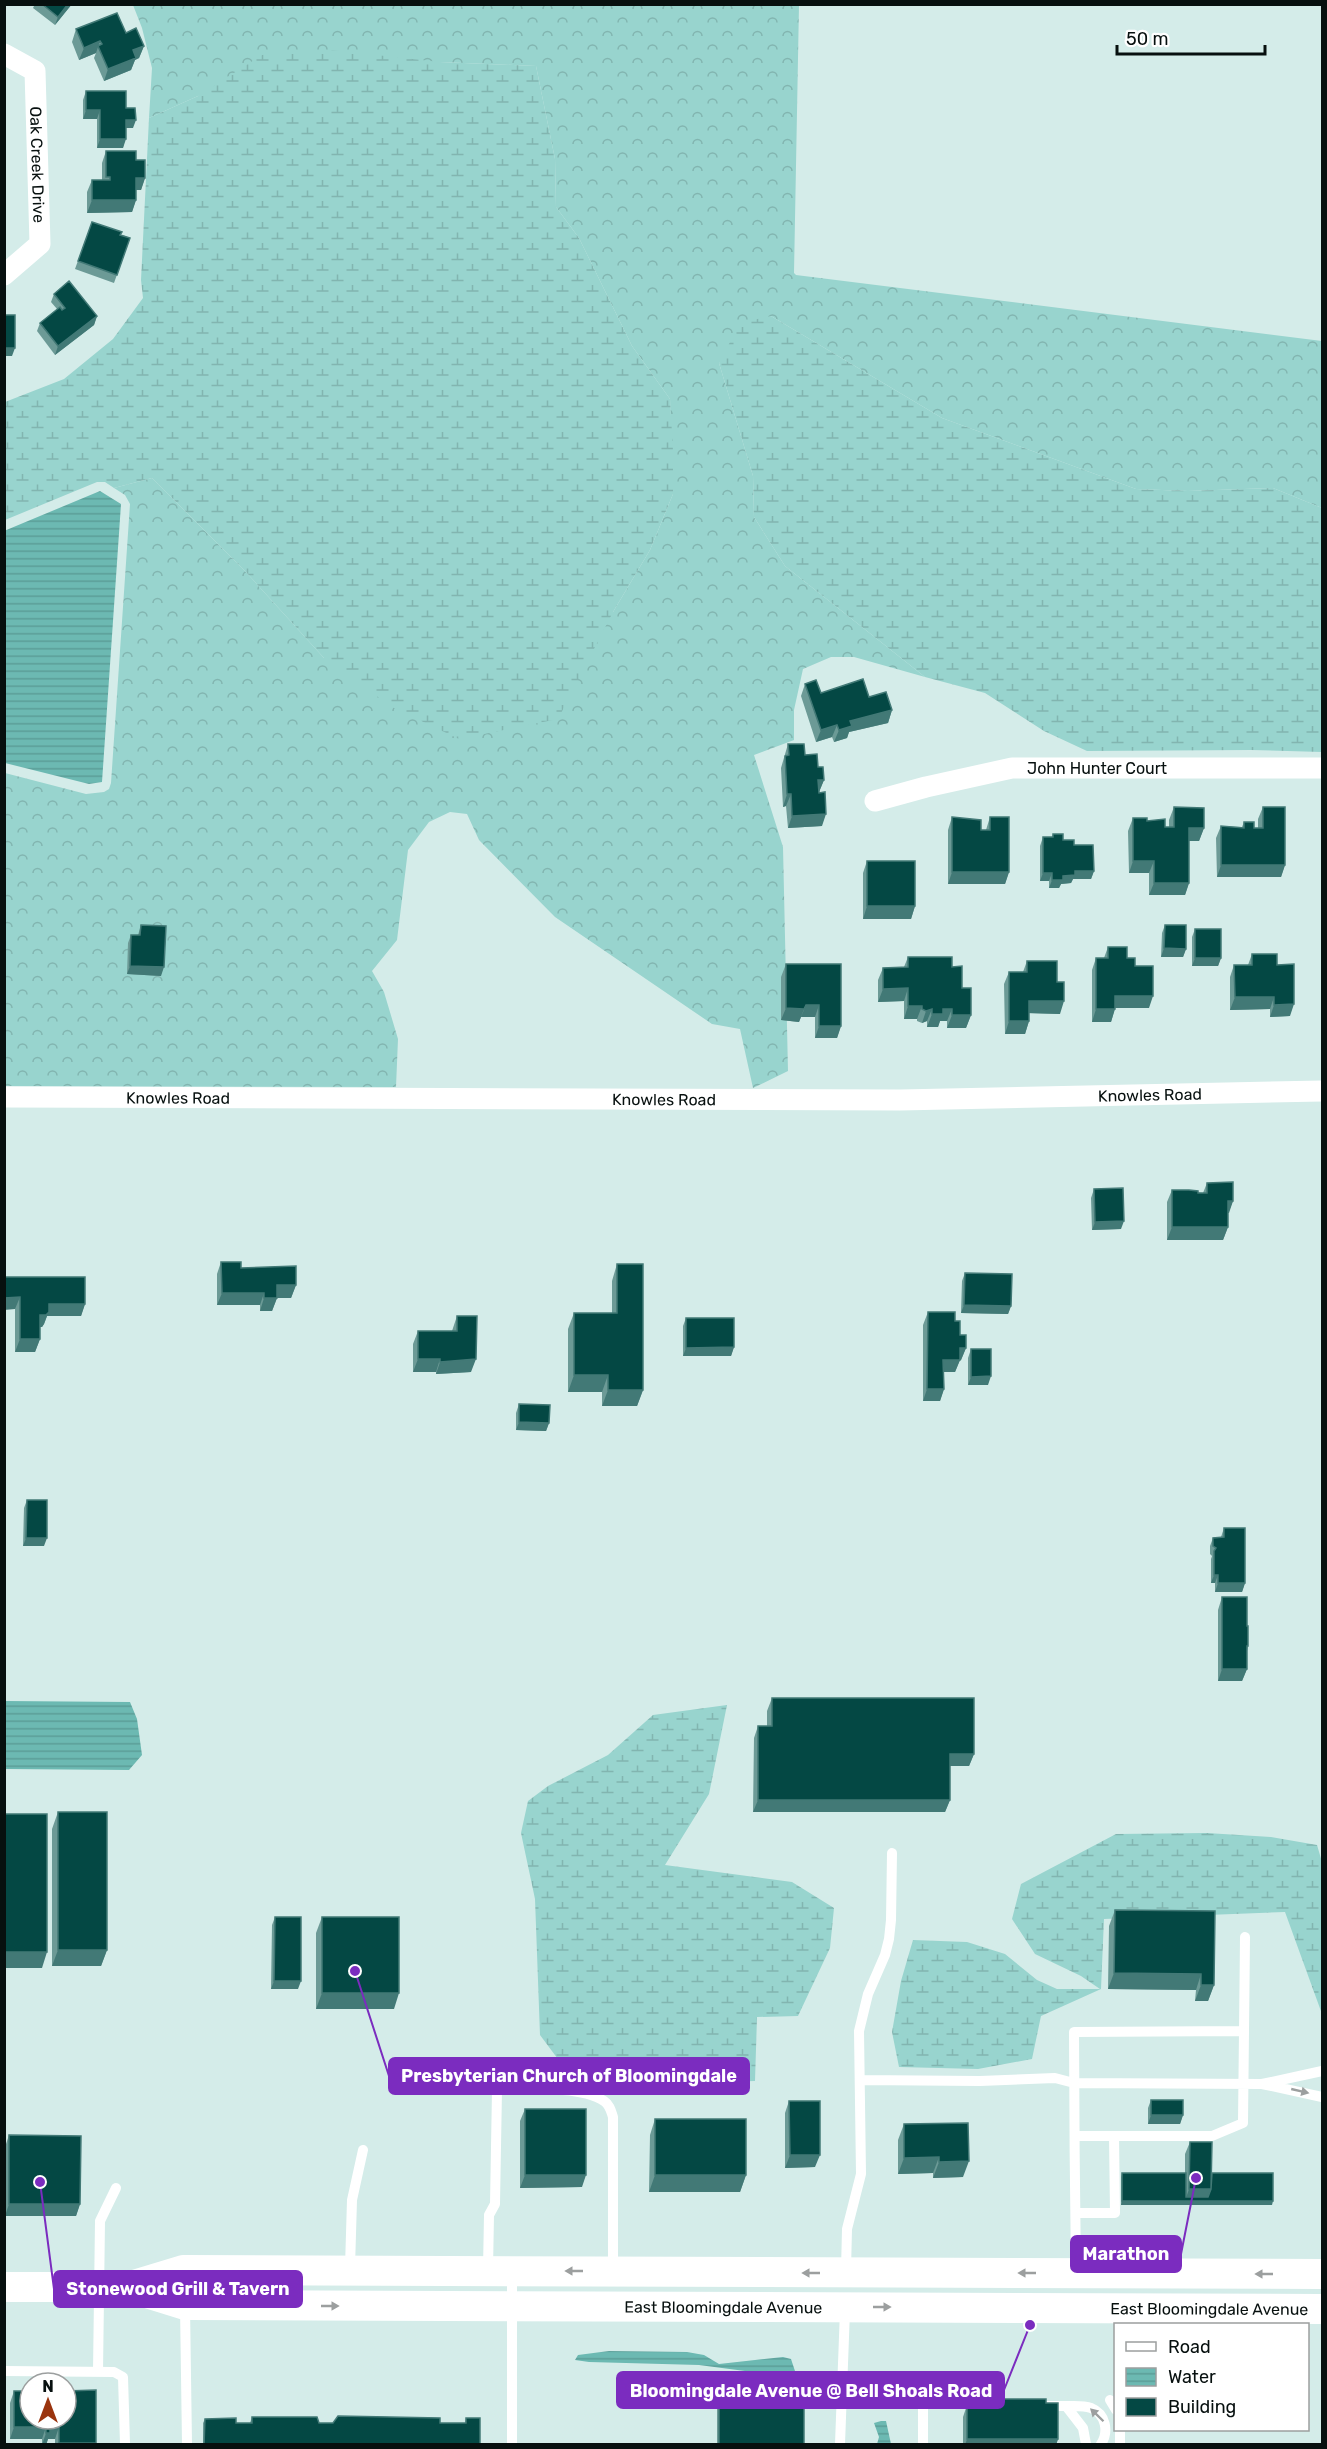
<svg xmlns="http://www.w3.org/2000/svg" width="1327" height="2449" viewBox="0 0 1327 2449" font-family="Rubik,sans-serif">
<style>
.forest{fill:url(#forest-crowns)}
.wetland{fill:url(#wetland-marsh)}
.water{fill:url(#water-rules)}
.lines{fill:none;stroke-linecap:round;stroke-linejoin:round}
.lane{stroke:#fff;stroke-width:10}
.street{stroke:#fff;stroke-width:21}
.secondary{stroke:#fff;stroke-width:30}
.wall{fill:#6c9a96}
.shaded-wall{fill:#427976}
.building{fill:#044844;stroke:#427976;stroke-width:1.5}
.oneway{fill:#9c9f9f}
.labels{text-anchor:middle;stroke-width:6;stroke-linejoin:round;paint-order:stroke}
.street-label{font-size:16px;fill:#07100f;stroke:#fff}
.leader{fill:none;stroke:#7b2cbf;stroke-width:2}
.callout-dot{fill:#7b2cbf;stroke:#fff;stroke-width:2}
.callout{fill:#7b2cbf;stroke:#7b2cbf;stroke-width:2}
.callout-label{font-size:18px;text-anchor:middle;font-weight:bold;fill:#fff}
</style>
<defs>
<pattern id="forest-crowns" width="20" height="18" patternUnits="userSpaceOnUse" patternTransform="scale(1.5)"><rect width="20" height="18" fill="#98d4ce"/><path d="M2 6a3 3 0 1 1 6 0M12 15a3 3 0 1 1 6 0" fill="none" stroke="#82b5b0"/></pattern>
<pattern id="wetland-marsh" width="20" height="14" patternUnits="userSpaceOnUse" patternTransform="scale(1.5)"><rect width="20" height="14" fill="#98d4ce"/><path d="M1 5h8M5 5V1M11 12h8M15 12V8" fill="none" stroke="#82b5b0"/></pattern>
<pattern id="water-rules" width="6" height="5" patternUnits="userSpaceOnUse" patternTransform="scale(1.5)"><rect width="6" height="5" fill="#6cb9b2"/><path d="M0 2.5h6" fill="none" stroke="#5c9e98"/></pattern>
</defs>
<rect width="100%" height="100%" fill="#d4ece9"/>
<!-- forest -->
<path class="forest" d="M133 5H799L794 273 796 275 1322 341V508L1273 488 1188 491 1136 489 942 418 771 316 719 363 753 476 754 517 785 566 925 677 854 657H831L803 669 794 710V740L754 755 783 847 788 1071 753 1088 740 1029 712 1024 555 917 479 840 467 814 450 812 429 822 408 850 397 940 372 971 384 992 398 1039 396 1087 5 1086V773L86 794 104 792 109 789 111 783 130 504 125 495 114 488 152 478 245 571 324 658 613 612 650 550 673 494 670 399 632 346 579 238 556 207 555 159 536 66 440 62 198 96 149 118 152 68 142 28Z"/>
<!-- wetland -->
<path class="wetland" d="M330 50 440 62 536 66 555 159 556 207 579 238 632 346 670 399 673 451V494L650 550 613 612 558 719 459 739 392 707 324 658 245 571 152 478 114 488 105 482H97L5 520V402L64 379 113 339 143 298 141 280 149 118 198 96 262 55Z
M771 316 942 418 1136 489 1188 491 1273 488 1322 508V752L1251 750 1087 751 1044 731 985 693 925 677 785 566 754 517 753 476 719 363 740 323Z
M727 1705 709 1794 665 1865 792 1882 834 1908 830 1948 798 2016 757 2017 755 2081 578 2086 540 2035 535 1899 521 1833 528 1801 548 1786 608 1755 653 1715Z
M1207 1833 1271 1837 1317 1845 1322 1862V2014L1285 1912 1104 1919 1101 1989 1041 2016 1032 2059 978 2069 899 2067 892 2032 901 1981 913 1940 967 1942 1005 1954 1037 1980 1057 1989H1100L1081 1976 1035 1954 1012 1919 1021 1884 1116 1834Z"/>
<!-- water -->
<path class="water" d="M100 491 121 504 102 782 89 784 5 763 4 531Z
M5 1701 130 1702 137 1719 142 1755 129 1770 5 1769Z
M609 2351 687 2352 704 2355 719 2364 783 2357 791 2359 795 2371 767 2374 699 2365 589 2362 575 2360 578 2355Z
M881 2421H886L891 2444H877L879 2437 874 2423Z"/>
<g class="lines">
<!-- lane -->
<path class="lane" d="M1244 2031 1245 1937
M1322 2071 1262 2084 1322 2097
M860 2080 980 2081 1055 2078 1074 2083 1262 2084
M1075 2136H1114
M1076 2213H1115L1114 2136H1212L1243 2123 1244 2031 1074 2032C1074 2111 1075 2191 1076 2270
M350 2267 352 2200 363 2150
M488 2269 489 2215 495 2204 497 2090C527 2090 579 2085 604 2101 610 2105 611 2111 613 2117V2271
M846 2270 847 2229 861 2174 859 2031 868 1994 885 1955 889 1939 891 1920 892 1853
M512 2274V2444
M185 2306 187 2444
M4 2371 114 2372 123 2377 125 2444
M98 2372 100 2221 116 2188
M844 2380H923L987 2405H998
M923 2380V2444
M1110 2400 1116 2410
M1044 2406H1066L1083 2428 1086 2444
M1066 2406C1074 2406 1083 2405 1091 2408 1106 2414 1109 2432 1101 2444
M840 2444 845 2310
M1120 2444V2430"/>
<!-- street -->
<g class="street">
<path id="s1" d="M4 54 35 71 40 244 4 275"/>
<path id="s2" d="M875 801 926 787 1012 768H1322"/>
<path id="s3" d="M4 1097 900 1100 1322 1091"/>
</g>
<!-- secondary -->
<g class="secondary">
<path id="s4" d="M4 2287H127L185 2305 1322 2309"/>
<path d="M127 2287 183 2270 1322 2274"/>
</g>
</g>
<!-- wall -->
<path class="wall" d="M35 4H72L55 25 33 8Z
M76 29 126 33 144 46 139 58 135 60 131 70 104 81 94 58 96 53 79 60 72 42Z
M86 91 126 108 133 128H126L123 148H97V119H83V100Z
M106 151 136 160 145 178 141 190H136V200L132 212 87 213V192L92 180H102V163Z
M92 222 130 238 114 283 75 269Z
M54 294 97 316 94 325 55 355 37 331 40 323 57 309 51 302Z
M805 684 821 693 869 697 892 710 888 723 849 732 847 738 834 742 832 737 816 742 801 696Z
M788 744 805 755 818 767 824 780 819 792 822 826 788 828 786 806 783 807 781 768Z
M1174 807 1204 828 1199 841H1189V883L1185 895H1149V873H1129L1128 831 1133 818 1147 821 1165 827H1169V820Z
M1263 807 1285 865 1281 877H1217L1216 838 1221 826 1242 827 1244 822 1254 828H1258V819Z
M952 817 981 830H986L990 817 1009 872 1005 884H948V830Z
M1053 834 1063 840 1074 845 1094 871 1091 879H1073L1071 883 1061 884 1059 888H1049V881H1040V846L1043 837H1052Z
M867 861 915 906 911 919H863V873Z
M141 925 161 976 127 974 128 943 131 935H138Z
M1165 925 1186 949 1183 957H1161L1162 933Z
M1195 929 1221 958 1218 966H1192V937Z
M1108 947 1127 958 1135 966 1149 1008H1115L1111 1022H1092V970L1096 958H1104Z
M1252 954 1277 965 1290 1016 1270 1017V1009L1230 1010V977L1234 965H1248Z
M908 957 952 967 962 988 971 1015 966 1028H947V1021H940L938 1027H927V1021L922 1023 917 1021V1019H904V1001L878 1002V980L883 968 904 967Z
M1027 961 1057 982 1060 1014 1029 1013V1021L1025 1034H1005L1004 984 1009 972H1023Z
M786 964 841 1026 837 1038H815V1017H801L799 1022 781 1020V977Z
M1207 1183 1233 1201 1228 1213V1227L1223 1240H1167V1202L1172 1190 1203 1193Z
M1094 1189 1121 1229 1092 1230 1091 1198Z
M221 1262 296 1285 291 1298H277L272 1311H260V1305H217V1274Z
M617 1264 643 1390 637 1406H602V1392H568V1329L574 1313H612V1281Z
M965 1273 1011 1306 1008 1314 961 1313 962 1281Z
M4 1277 85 1304 81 1316H47L44 1324 42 1327H40V1339L35 1352H15V1309Z
M928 1312 955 1321 960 1335 966 1348 961 1360H960L955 1372H944V1389L940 1401H923V1325Z
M457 1316 471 1372 436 1374V1372H413V1344L418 1331H452Z
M686 1318 734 1347 731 1356H683V1326Z
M971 1349 988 1385H968V1358Z
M519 1404 549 1423 546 1431 516 1430V1413Z
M27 1500 44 1546H23L24 1508Z
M1224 1528 1245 1583 1242 1592H1215V1583H1211V1559L1212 1556 1210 1554V1546L1213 1538 1221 1537Z
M1222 1597 1248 1646 1247 1651V1669L1242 1681H1218V1610Z
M772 1698 974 1754 969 1766H950V1800L945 1812H753L754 1738 758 1726H767V1711Z
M58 1812 107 1950 101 1966H52V1829Z
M1115 1910 1214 1985 1208 2001H1195L1196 1990 1108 1989 1109 1926Z
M275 1917 298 1989H271L272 1925Z
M322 1917 394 2009H316V1933Z
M1151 2100 1183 2115 1180 2124H1148V2108Z
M789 2101 815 2167 785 2168V2113Z
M525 2109 582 2187 520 2188V2121Z
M655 2119 746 2175 740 2192H649L650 2135Z
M904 2124 963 2177 933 2178V2173L898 2174V2140Z
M9 2135 80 2204 76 2216H5V2147Z
M1190 2142 1212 2173 1272 2205H1121V2177L1122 2173H1185V2154Z
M719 2390 759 2403 804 2445H717V2394Z
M14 2391 66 2419 95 2445H55V2439H48L46 2445H42V2439H10V2403Z
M996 2399 1046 2403 1058 2439 1056 2445H963V2417L967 2405H994Z
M252 2417 319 2423H465L466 2418 480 2445H203V2423L205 2419 236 2423H250Z"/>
<!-- shaded-wall -->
<path class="shaded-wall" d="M68 4H72L55 25 58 17Z
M100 41 96 53 79 60 84 48Z
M144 46 139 58 135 60 131 70 104 81 108 69 133 50Z
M86 110H100L97 119H83Z
M126 120H136L133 128H123Z
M100 139H126L123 148H97Z
M136 178H145L141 190H132Z
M92 200H136L132 212 87 213Z
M97 316 94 325 55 355 58 346Z
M4 348H15L12 356H4Z
M892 710 888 723 849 732 847 738 834 742 839 730 850 721Z
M837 725 832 737 816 742 821 730Z
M818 780H824L819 792H814Z
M787 794H791L786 806 783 807Z
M826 814 822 826 788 828 792 816Z
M1189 828H1204L1199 841H1185Z
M1133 861H1154L1149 873H1129Z
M1221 865H1285L1281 877H1217Z
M1075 871H1094L1091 879H1073L1071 883 1061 884 1059 888H1049L1052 880Z
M952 872H1009L1005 884H948Z
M1043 873H1052L1049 881H1040Z
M1154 883H1189L1185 895H1149Z
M867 906H915L911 919H863Z
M1164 948 1186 949 1183 957H1161Z
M1195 958H1221L1218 966H1192Z
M130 966 164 967 161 976 127 974Z
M908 988 904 1001 878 1002 883 989Z
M1115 996H1153L1149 1008H1111Z
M1235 997H1274L1270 1009 1230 1010Z
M1029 1001H1064L1060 1014 1025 1013Z
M1294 1004 1290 1016 1270 1017 1274 1005Z
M806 1005H819L815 1017H801Z
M908 1006H922L917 1019H904Z
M786 1008 804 1009 799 1022 781 1020Z
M932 1009 927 1021 922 1023 926 1011Z
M943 1009H952L947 1021H940L938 1027H927L932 1014Z
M1096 1009H1115L1111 1022H1092Z
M952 1015H971L966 1028H947Z
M1009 1021H1029L1025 1034H1005Z
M819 1026H841L837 1038H815Z
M1228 1201H1233L1229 1213H1223Z
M1124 1221 1121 1229 1092 1230 1095 1222Z
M1172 1227H1228L1223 1240H1167Z
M277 1285H296L291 1298H272Z
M222 1293H264L260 1305H217Z
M20 1297 15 1309 4 1310V1298Z
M264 1298H277L272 1311H260Z
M49 1304H85L81 1316H47L44 1324 42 1327H35L40 1315Z
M964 1305 1011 1306 1008 1314 961 1313Z
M20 1339H40L35 1352H15Z
M734 1347 731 1356H683L686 1348Z
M960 1348H966L961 1360H960L955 1372H939L943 1360Z
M418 1359H440L436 1372H413Z
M476 1359 471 1372 436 1374 440 1362Z
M574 1375H608L602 1392H568Z
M991 1376 988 1385H968L971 1377Z
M927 1389H944L940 1401H923Z
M608 1390H643L637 1406H602Z
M519 1422 549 1423 546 1431 516 1430Z
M26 1538H47L44 1546H23Z
M1214 1575H1218L1215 1583H1211Z
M1218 1583H1245L1242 1592H1215Z
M1222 1669H1247L1242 1681H1218Z
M950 1754H974L969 1766H945Z
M758 1800H950L945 1812H753Z
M58 1950H107L101 1966H52Z
M4 1952H47L42 1968H4Z
M1114 1973 1201 1974 1196 1990 1108 1989Z
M274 1981H301L298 1989H271Z
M1201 1985H1214L1208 2001H1195Z
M322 1993H399L394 2009H316Z
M1151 2115H1183L1180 2124H1148Z
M790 2155H820L815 2167 785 2168Z
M939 2157 933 2173 898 2174 904 2158Z
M969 2161 963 2177 933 2178 939 2162Z
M525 2175H586L582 2187 520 2188Z
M655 2175H746L740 2192H649Z
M1189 2189H1211L1207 2201H1185Z
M1122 2201H1273L1272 2205H1121Z
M9 2204H80L76 2216H5Z
M14 2427H46L42 2439H10Z
M50 2427H59L55 2439H48L46 2445H42L46 2433Z
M967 2439H1058L1056 2445H965Z
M59 2443H96L95 2445H59Z"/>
<!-- building -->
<path class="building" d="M42 4H68L58 17Z
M117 13 126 33 136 28 144 46 133 50 136 58 108 69 98 46 102 44 100 41 84 48 76 29Z
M86 91H126V108H135L136 120H126V139H100V110H86Z
M106 151H136V160H145V178H136V200H92V180H110V177H106Z
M92 222 122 232 120 235 130 238 117 275 78 261Z
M69 281 97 316 58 346 40 323 60 307 62 310 65 308 54 294Z
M4 315H15V348H4Z
M863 679 869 697 886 692 892 710 850 721 852 726 839 730 837 725 821 730 805 684 816 680 821 693Z
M788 744H804L805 755 817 754 818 767H823L824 780H818L819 793 825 792 826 814 792 816 791 794H787L785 756 789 755Z
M1174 807 1204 808V828H1189V883H1154V861H1133V818H1147V821L1165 819V827H1174Z
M1263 807H1285V865H1221V826L1244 828V822H1254V828H1263Z
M952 817 981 820V830H990V817H1009V872H952Z
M1053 834H1063V840H1074V845H1093L1094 871H1075V875L1063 876V880H1052V873H1043V837H1053Z
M867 861H915V906H867Z
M141 925 166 926 164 967 130 966 131 935H140Z
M1165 925H1186V949L1164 948Z
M1195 929H1221V958H1195Z
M1108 947H1127V958H1135V966H1153V996H1115V1009H1096V958H1108Z
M1252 954H1277V965L1294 964V1004L1274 1005V997H1235L1234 965H1252Z
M908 957H952V967L962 966V988H971V1015H952V1009H943V1014H932V1009L926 1011 922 1009V1006H908V988L883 989V968L908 967Z
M1027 961H1057V982H1064V1001H1029V1021H1009V972H1027Z
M786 964H841V1026H819V1005H806L804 1009 786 1008Z
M1233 1182V1201H1228V1227H1172V1190H1189L1198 1191V1193H1207V1183Z
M1123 1188 1124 1221 1095 1222 1094 1189Z
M221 1262H241V1268L296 1266V1285H277V1298H264V1293H222Z
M617 1264H643V1390H608V1375H574V1313H617Z
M965 1273 1012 1274 1011 1306 964 1305Z
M4 1277H85V1304H49V1312L46 1315H40V1339H20V1297L4 1298Z
M928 1312H955V1321H960V1335H966V1348H960V1360H943L944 1389H927Z
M457 1316H477L476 1359 440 1362V1359H418V1331H457Z
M686 1318H734V1347L686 1348Z
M971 1349H991V1376L971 1377Z
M519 1404 550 1405 549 1423 519 1422Z
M27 1500H47V1538H26Z
M1224 1528H1245V1583H1218V1575H1214V1551L1216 1548 1213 1546V1538L1224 1537Z
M1222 1597H1247V1626H1248V1646H1247V1669H1222Z
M772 1698H974V1754H950V1800H758V1726H772Z
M58 1812H107V1950H58Z
M4 1814H47V1952H4Z
M1115 1910 1215 1911 1214 1985H1201V1974L1114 1973Z
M275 1917H301V1981H274Z
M322 1917H399V1993H322Z
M1151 2100H1183V2115H1151Z
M789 2101H820V2155H790Z
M525 2109H586V2175H525Z
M655 2119H746V2175H655Z
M968 2123 969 2161 939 2162V2157L904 2158V2124Z
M9 2135 81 2136 80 2204H9Z
M1190 2142H1212L1211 2189H1189Z
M1122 2173H1186V2197H1208L1211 2189 1212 2173H1273V2201H1122Z
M96 2390V2443H59V2427H50V2433H46V2427H14V2391H30V2419H66V2391Z
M719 2390 759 2391V2403H804V2445H719Z
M996 2399H1046V2403H1058V2439H967V2405H996Z
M338 2416 440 2418V2423H466V2418H480V2445H204L205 2419 236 2418V2423H252V2417H317L319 2423H333Z"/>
<!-- one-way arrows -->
<defs><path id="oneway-solid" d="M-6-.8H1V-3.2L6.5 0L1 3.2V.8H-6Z" transform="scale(1.5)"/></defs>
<g class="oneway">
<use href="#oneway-solid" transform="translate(1300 2091) rotate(13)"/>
<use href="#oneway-solid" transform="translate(574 2271) rotate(-180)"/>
<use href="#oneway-solid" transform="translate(811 2273) rotate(-180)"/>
<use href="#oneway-solid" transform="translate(1027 2273) rotate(-180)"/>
<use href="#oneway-solid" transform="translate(1264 2274) rotate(-180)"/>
<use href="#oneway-solid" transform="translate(330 2306)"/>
<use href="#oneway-solid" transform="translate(882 2307)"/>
<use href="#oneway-solid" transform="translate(1097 2415) rotate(-136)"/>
</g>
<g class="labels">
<!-- street labels -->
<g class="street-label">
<text dy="6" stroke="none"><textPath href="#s1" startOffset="129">Oak Creek Drive</textPath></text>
<text dy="6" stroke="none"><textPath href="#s2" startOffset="226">John Hunter Court</textPath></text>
<text dy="6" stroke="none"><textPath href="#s3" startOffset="1146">Knowles Road</textPath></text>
<text dy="6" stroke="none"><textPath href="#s3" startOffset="174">Knowles Road</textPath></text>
<text dy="6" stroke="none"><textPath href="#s3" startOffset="660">Knowles Road</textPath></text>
<text dy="6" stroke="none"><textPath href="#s4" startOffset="722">East Bloomingdale Avenue</textPath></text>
<text dy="6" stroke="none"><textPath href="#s4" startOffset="1208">East Bloomingdale Avenue</textPath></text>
</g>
</g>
<!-- callouts -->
<path class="leader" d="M355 1971L389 2076M1196 2178L1181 2254M40 2182L54 2289M1030 2325L1004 2390"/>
<g class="callout-dot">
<circle cx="355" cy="1971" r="6"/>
<circle cx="1196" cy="2178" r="6"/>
<circle cx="40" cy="2182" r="6"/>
<circle cx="1030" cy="2325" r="6"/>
</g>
<g class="callout">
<rect x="389" y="2058" width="360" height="36" rx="6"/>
<rect x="1071" y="2236" width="110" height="36" rx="6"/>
<rect x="54" y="2271" width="248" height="36" rx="6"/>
<rect x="617" y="2372" width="387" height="36" rx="6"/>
</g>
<g class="callout-label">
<text x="569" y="2082">Presbyterian Church of Bloomingdale</text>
<text x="1126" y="2260">Marathon</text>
<text x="178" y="2295">Stonewood Grill &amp; Tavern</text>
<text x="811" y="2397">Bloomingdale Avenue @ Bell Shoals Road</text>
</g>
<!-- border -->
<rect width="1327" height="2449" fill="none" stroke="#07100f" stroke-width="12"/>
<!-- legend -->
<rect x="1114" y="2323" width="195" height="108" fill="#ffffff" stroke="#9c9f9f" stroke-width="1.5"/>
<rect x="1126" y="2342" width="30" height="9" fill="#ffffff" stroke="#9c9f9f" stroke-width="1.5"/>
<text x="1168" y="2353" font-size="18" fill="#07100f">Road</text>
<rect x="1126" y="2368" width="30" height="18" fill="url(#water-rules)" stroke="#9c9f9f" stroke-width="1.5"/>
<text x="1168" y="2383" font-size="18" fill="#07100f">Water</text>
<rect x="1126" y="2398" width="30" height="18" fill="#044844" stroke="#9c9f9f" stroke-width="1.5"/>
<text x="1168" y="2413" font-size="18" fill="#07100f">Building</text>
<!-- north arrow -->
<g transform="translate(48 2401)"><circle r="28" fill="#ffffff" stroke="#9c9f9f" stroke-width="1.5"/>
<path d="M0-4.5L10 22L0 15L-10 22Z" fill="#9a340e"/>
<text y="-9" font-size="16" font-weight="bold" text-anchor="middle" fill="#07100f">N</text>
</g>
<!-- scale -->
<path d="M1117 45v9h148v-9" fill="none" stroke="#07100f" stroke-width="3"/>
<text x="1126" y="45" font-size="18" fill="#07100f" stroke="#ffffff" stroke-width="4.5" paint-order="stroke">50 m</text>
</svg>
